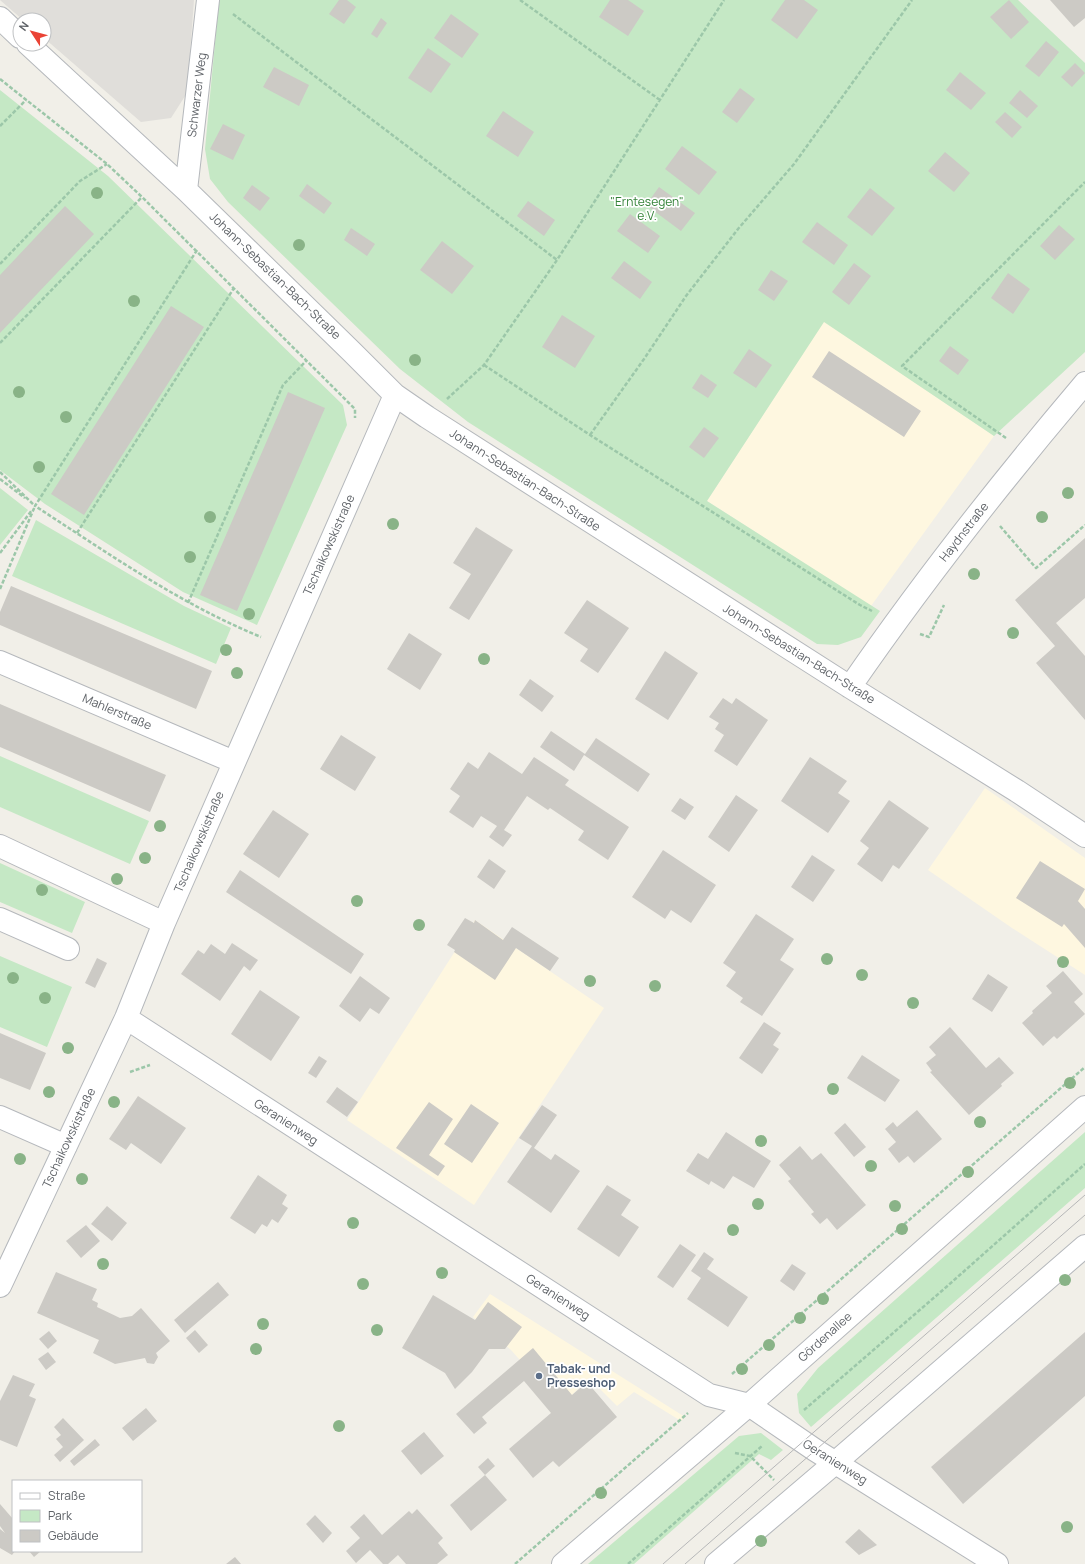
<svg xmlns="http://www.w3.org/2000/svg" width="1085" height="1564" viewBox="0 0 1085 1564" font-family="Manrope,sans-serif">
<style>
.commercial{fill:#fef7e0}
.industrial{fill:#e0deda}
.green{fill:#c5e8c5}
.building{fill:#cccac5}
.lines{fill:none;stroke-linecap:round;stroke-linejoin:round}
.minor-casing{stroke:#b5b8bc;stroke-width:24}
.path{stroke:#9cc7a9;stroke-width:2.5;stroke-dasharray:4 2;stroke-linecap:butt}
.minor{stroke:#fff;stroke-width:22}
.tram{stroke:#b6b7b8;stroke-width:1}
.tree{fill:#89b387}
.service-dot{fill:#5c6f8a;stroke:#fff;stroke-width:1.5}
.labels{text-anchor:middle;stroke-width:3.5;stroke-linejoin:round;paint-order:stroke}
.street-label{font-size:12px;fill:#5f6368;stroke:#fff}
.park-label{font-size:12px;fill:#348238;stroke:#fff}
.service-label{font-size:12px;font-weight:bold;fill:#4e5e75;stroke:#fff;text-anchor:start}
</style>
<rect width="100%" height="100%" fill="#f1efe8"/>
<!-- commercial -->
<path class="commercial" d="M824 321 994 436 871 606 707 501Z
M985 788 1085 858V975L1012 928 928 870Z
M475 920 604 1008 474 1205 347 1120Z
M490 1294 685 1417 681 1421 634 1392 617 1406 589 1378 561 1406 511 1350 473 1317Z"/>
<!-- industrial -->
<path class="industrial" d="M0 0H194L187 93 171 118 141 122 44 38V20H23Z"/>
<!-- green -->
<path class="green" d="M219 0H1018L1085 63V352L994 436 824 322 707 501 880 611 861 637 838 645 817 644 468 422 400 369 228 202 210 179 205 149Z
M0 90 108 176 343 405 347 425 257 625 183 592 45 504 0 470Z
M0 488 28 510 0 545Z
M36 520 184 606 231 628 216 664 12 576Z
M0 756 149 821 130 864 0 807Z
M0 863 85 902 72 933 0 902Z
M0 956 72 987 47 1047 0 1027Z
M1085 1132V1188L811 1427 799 1413 797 1394 818 1368Z
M761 1433 783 1450 771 1460 759 1454 634 1564H588L739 1436Z"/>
<!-- building -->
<path class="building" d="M339 0H347L356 7 344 24 329 14Z
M610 0H628L644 11 628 36 599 17Z
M785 0H804L818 10 797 39 771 20Z
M1009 0 1029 22 1011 39 990 17Z
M1050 0H1085V18L1074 27Z
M451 14 479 34 462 58 434 38Z
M381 18 387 23 377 38 371 34Z
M1046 41 1059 52 1039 77 1025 66Z
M428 48 451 64 431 93 408 78Z
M1075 63 1085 73 1072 87 1061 77Z
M274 67 309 85 299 106 263 87Z
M960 72 986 93 971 110 946 90Z
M740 88 755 99 737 123 722 112Z
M1020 90 1038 106 1027 118 1009 103Z
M503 111 534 132 518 157 486 136Z
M1005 112 1022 127 1012 138 995 122Z
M223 124 245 135 233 160 210 149Z
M682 146 717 172 699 195 665 169Z
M945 152 970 173 954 192 928 171Z
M307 184 332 203 324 214 299 196Z
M252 185 270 198 260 211 243 198Z
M659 187 695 213 681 231 646 205Z
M870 188 895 208 872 236 847 217Z
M528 201 555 220 544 236 517 216Z
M65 206 94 234 0 333V275Z
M630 214 660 236 648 253 617 231Z
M817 222 848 245 834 265 802 242Z
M1059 225 1075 239 1055 260 1040 246Z
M351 228 375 244 367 256 344 240Z
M442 241 474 266 452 294 420 270Z
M624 261 652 282 640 299 611 278Z
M854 263 871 276 849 305 832 292Z
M771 270 788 281 774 301 758 290Z
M1008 273 1030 289 1013 314 991 298Z
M171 306 204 327 84 515 51 494Z
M562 315 595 336 575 368 542 347Z
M950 346 969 360 958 375 939 361Z
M749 349 772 365 756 388 733 373Z
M829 351 921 411 904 437 812 377Z
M701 374 717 385 708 398 692 388Z
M288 392 325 408 237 611 200 595Z
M704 427 719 438 704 458 689 447Z
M476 527 513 550 469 620 449 608 471 574 453 563Z
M1085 538V598L1056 623 1085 656V720L1036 663 1055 646 1015 600Z
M11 586 212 671 196 709 0 625V612Z
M587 600 629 628 598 673 580 661 588 649 564 633Z
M409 633 442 654 420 690 387 669Z
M665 651 698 673 668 720 635 699Z
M530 679 554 696 542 712 519 695Z
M723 698 732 704 736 698 768 720 737 766 714 751 724 735 715 729 719 723 709 717Z
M0 704 166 775 150 812 0 747Z
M551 731 585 754 596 738 650 774 638 792 584 755 574 771 540 747Z
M341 735 376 757 355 791 320 769Z
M489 752 522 774 534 757 569 780 565 785 629 827 608 860 578 840 584 831 550 808 548 810 527 796 504 830 512 835 503 847 489 837 497 826 481 816 473 828 449 812 460 796 450 789 468 762 478 769Z
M810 757 847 781 838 793 850 801 828 833 781 801Z
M736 795 758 810 729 852 708 837Z
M680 798 694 807 685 820 671 811Z
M889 800 929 828 899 869 893 865 882 882 857 864 869 848 860 841Z
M273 810 309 834 279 878 243 854Z
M663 850 716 885 691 923 671 910 665 919 632 897Z
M812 855 835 870 813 902 791 887Z
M489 859 506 871 494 889 477 877Z
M1040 861 1085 889 1078 901 1085 909V948L1064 924 1062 927 1016 898Z
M240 870 364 954 351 974 226 892Z
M756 914 794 939 780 960 794 969 762 1016 740 1002 743 998 726 986 736 972 723 963Z
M465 918 474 923 475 920 503 940 512 927 559 958 550 971 516 948 495 980 454 952 455 950 447 945Z
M232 943 258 960 250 971 244 966 220 1001 181 974 198 950 204 954 211 944 225 954Z
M97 958 107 963 95 988 85 983Z
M1063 971 1083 994 1074 1002 1085 1014 1057 1039 1054 1036 1043 1046 1022 1023 1033 1013 1032 1011 1052 993 1046 986Z
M988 974 1008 987 992 1012 972 999Z
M360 976 390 998 379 1014 370 1008 360 1022 339 1006Z
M260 990 300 1017 271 1061 231 1034Z
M764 1022 781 1033 773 1045 779 1049 762 1074 739 1058Z
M950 1027 986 1068 999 1057 1014 1073 1001 1084 1002 1086 969 1115 930 1072 932 1071 926 1063 936 1055 929 1047Z
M0 1033 46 1053 30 1090 0 1078Z
M862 1055 900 1080 885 1102 847 1078Z
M319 1056 327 1061 316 1078 308 1073Z
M337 1087 358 1102 347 1117 326 1102Z
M138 1096 186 1128 161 1164 131 1143 126 1150 109 1139Z
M429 1102 453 1119 429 1155 445 1166 438 1176 396 1148Z
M471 1104 499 1123 472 1163 444 1144Z
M542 1105 557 1115 534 1148 551 1160 555 1154 580 1171 551 1213 507 1182 532 1146 519 1138Z
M917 1110 942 1139 914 1163 908 1156 899 1163 888 1149 896 1142 885 1129 893 1122 897 1127Z
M845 1123 866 1147 854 1157 834 1133Z
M726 1132 771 1161 754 1188 733 1176 724 1189 711 1181 709 1185 686 1171 698 1153 708 1159Z
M800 1146 812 1160 821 1153 866 1205 837 1230 827 1218 820 1224 811 1214 814 1212 788 1181 791 1179 779 1165Z
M258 1175 287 1195 282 1204 288 1208 278 1223 272 1219 267 1227 262 1224 255 1234 230 1218Z
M607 1185 631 1200 621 1215 639 1227 619 1257 577 1229Z
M107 1206 127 1223 112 1241 91 1224Z
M86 1225 100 1241 81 1258 66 1241Z
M680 1244 696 1255 673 1288 657 1277Z
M704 1252 714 1259 707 1269 748 1297 728 1327 687 1299 701 1278 691 1271Z
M792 1264 806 1273 794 1291 780 1281Z
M56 1272 97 1289 92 1300 98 1303 97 1307 120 1318 132 1316 141 1308 170 1341 156 1353 158 1357 154 1364 147 1363 145 1358 115 1364 93 1353 99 1340 37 1313Z
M218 1282 229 1295 185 1333 174 1320Z
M433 1295 475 1320 488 1302 522 1327 505 1349H489L472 1372 455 1389 445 1373 402 1348Z
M195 1330 208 1345 199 1353 186 1338Z
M49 1331 57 1341 48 1349 39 1339Z
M1085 1332V1396L963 1504 931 1467Z
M533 1348 572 1395 587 1382 617 1417 559 1467 553 1461 533 1478 509 1449 551 1413 524 1381 482 1417 487 1423 474 1434 456 1414Z
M48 1352 56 1362 46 1370 38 1359Z
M13 1375 35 1384 29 1396 36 1399 17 1447 0 1440V1401Z
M146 1408 157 1421 133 1441 122 1428Z
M63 1418 84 1440 60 1462 54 1455 63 1447 56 1439 61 1435 54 1427Z
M424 1432 444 1456 421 1475 401 1451Z
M95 1439 100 1445 74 1466 70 1461Z
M488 1458 495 1466 485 1475 478 1467Z
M485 1475 507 1500 471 1531 450 1505Z
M0 1504 13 1519V1551H15L12 1555 0 1548V1529L5 1533 0 1526Z
M417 1509 443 1538 438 1543 448 1555 437 1564H406L398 1555 388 1564H383L370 1550 356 1563 346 1551 360 1538 350 1527 364 1514 382 1535 409 1511 412 1514Z
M315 1515 332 1533 323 1543 306 1524Z
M859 1529 877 1545 859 1555 845 1542Z
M29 1551H41L34 1557Z
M235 1557 241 1564H226Z"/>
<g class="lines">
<!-- minor casing -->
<g class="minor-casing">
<path id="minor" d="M0 18 20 37
M28 44 186 190 352 352 395 395 427 417 850 687 1017 791 1085 836
M186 190 208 0
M0 662 234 762
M850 687C923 581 1002 481 1085 383
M0 846 164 923
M0 919 68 949
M126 1018 709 1395 749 1405 815 1450 997 1564
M0 1117 66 1146
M0 1286 126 1018 164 923 395 395
M563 1564 749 1405 1085 1107
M716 1564 836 1462 1085 1246"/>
</g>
<!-- path -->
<path class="path" d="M520 0 660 100
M233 14 557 260
M0 79 107 164 142 197 355 409V418
M0 126 26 100
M197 250 35 506C108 553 180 604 261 637
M0 264 80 181 107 164
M0 343 142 197
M484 365 590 435 860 605 872 611
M447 399 484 365 557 260 724 0
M590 435 644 359 686 296 738 229 794 164 912 0
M1006 438 902 366 1085 182
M0 472 35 506
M0 479 25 498
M1000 526 1036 568 1085 525
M77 533 234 288
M0 553 32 510
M0 589 35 506
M188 603 283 385 307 360
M920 634 929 637 944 605
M130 1072 150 1065
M732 1374 1085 1067
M804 1410 944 1289 1085 1164
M735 1453 750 1456 774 1480
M515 1564 688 1413
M628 1564 762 1446"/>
<!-- minor -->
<use href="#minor" class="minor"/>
<!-- tram -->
<path class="tram" d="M663 1564 1085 1195
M685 1564 1085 1215"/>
</g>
<!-- trees -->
<g class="tree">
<circle cx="97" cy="193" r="6"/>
<circle cx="299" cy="245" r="6"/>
<circle cx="134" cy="301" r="6"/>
<circle cx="415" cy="360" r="6"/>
<circle cx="19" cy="392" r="6"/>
<circle cx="66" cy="417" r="6"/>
<circle cx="39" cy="467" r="6"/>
<circle cx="1068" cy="493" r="6"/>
<circle cx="210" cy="517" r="6"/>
<circle cx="1042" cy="517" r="6"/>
<circle cx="393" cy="524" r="6"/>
<circle cx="190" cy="557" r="6"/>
<circle cx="974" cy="574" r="6"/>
<circle cx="249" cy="614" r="6"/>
<circle cx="1013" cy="633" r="6"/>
<circle cx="226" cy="650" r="6"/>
<circle cx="484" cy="659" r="6"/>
<circle cx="237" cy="673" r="6"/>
<circle cx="160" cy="826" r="6"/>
<circle cx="145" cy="858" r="6"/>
<circle cx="117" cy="879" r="6"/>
<circle cx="42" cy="890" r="6"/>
<circle cx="357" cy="901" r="6"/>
<circle cx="419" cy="925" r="6"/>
<circle cx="827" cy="959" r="6"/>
<circle cx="1063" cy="962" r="6"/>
<circle cx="862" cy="975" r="6"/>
<circle cx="13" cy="978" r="6"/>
<circle cx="590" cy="981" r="6"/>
<circle cx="655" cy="986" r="6"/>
<circle cx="45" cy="998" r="6"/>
<circle cx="913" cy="1003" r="6"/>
<circle cx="68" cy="1048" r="6"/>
<circle cx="1070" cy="1083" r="6"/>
<circle cx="833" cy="1089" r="6"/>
<circle cx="49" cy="1092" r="6"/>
<circle cx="114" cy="1102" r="6"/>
<circle cx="980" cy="1122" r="6"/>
<circle cx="761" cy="1141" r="6"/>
<circle cx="20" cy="1159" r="6"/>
<circle cx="871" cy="1166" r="6"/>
<circle cx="968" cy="1172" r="6"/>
<circle cx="82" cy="1179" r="6"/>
<circle cx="758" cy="1204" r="6"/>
<circle cx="895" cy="1206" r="6"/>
<circle cx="353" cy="1223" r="6"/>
<circle cx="902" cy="1229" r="6"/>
<circle cx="733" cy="1230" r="6"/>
<circle cx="103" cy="1264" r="6"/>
<circle cx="442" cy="1273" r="6"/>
<circle cx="1065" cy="1280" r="6"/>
<circle cx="363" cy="1284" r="6"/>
<circle cx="823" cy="1299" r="6"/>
<circle cx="800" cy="1318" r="6"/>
<circle cx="263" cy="1324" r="6"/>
<circle cx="377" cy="1330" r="6"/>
<circle cx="769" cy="1345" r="6"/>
<circle cx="256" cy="1349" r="6"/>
<circle cx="742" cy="1369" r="6"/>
<circle cx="339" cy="1426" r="6"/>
<circle cx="601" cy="1493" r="6"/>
<circle cx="1067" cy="1527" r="6"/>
<circle cx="761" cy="1541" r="6"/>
</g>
<!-- markers -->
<circle class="service-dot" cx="539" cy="1376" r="4"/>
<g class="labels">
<!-- street labels -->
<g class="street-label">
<text transform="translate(197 95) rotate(-83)" y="4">Schwarzer Weg</text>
<text transform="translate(275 276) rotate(44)" y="4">Johann-Sebastian-Bach-Straße</text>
<text transform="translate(525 480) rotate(33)" y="4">Johann-Sebastian-Bach-Straße</text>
<text transform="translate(964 532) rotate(-52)" y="4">Haydnstraße</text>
<text transform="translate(329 545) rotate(-66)" y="4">Tschaikowskistraße</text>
<text transform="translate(799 654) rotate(32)" y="4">Johann-Sebastian-Bach-Straße</text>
<text transform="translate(117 712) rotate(23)" y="4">Mahlerstraße</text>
<text transform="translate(199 842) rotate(-67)" y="4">Tschaikowskistraße</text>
<text transform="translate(286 1122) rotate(33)" y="4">Geranienweg</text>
<text transform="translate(69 1138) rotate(-65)" y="4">Tschaikowskistraße</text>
<text transform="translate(558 1297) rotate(33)" y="4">Geranienweg</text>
<text transform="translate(825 1337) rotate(-42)" y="4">Gördenallee</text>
<text transform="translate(835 1462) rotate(32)" y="4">Geranienweg</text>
</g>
<!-- park labels -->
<g class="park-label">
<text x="647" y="206">"Erntesegen"<tspan x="647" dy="14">e.V.</tspan></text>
</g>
<!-- service labels -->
<g class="service-label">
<text x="547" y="1373">Tabak- und<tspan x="547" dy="14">Presseshop</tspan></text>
</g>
</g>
<!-- legend -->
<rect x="12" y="1480" width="130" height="72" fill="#ffffff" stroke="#bfc1c3"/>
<rect x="20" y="1493" width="20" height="6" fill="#ffffff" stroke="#bfc1c3"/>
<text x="48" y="1500" font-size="12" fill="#5f6368">Straße</text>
<rect x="20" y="1510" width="20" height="12" fill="#c5e8c5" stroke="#bfc1c3"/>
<text x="48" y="1520" font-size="12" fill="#5f6368">Park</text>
<rect x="20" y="1530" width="20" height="12" fill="#cccac5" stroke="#bfc1c3"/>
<text x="48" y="1540" font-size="12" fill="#5f6368">Gebäude</text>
<!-- north arrow -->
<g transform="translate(32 32) rotate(306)"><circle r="19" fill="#ffffff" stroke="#bfc1c3"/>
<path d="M0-3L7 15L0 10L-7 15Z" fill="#ea4335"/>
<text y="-6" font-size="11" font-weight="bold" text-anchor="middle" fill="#5f6368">N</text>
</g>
</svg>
